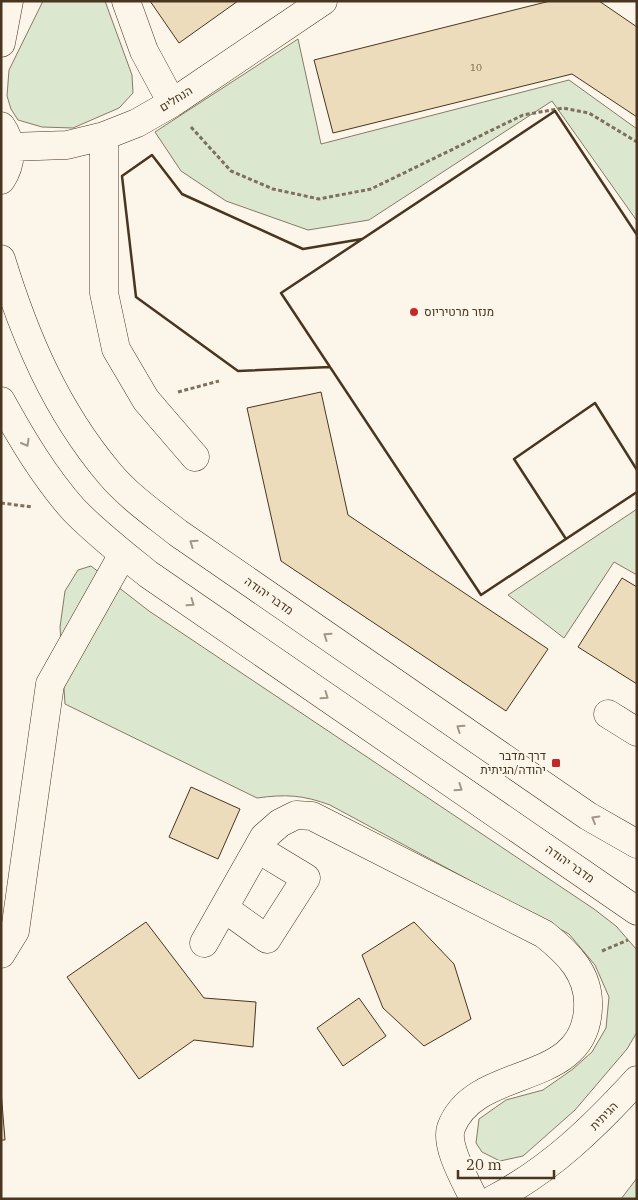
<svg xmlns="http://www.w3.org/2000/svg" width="638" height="1200" viewBox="0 0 638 1200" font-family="'IBM Plex Serif',Heebo,serif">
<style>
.green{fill:#dce7d0;stroke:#887966}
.building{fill:#ecdcbc;stroke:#4a3520}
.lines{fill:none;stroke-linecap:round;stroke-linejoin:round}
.minor-casing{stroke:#4a3520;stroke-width:29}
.path{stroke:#7f6f5c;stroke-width:3;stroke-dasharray:4 2.5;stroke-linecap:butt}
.minor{stroke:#fbf6e9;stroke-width:28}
.wall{stroke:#4a3520;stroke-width:2.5}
.oneway{stroke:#a29684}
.poi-dot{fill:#c62828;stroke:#fbf6e9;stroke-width:2}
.labels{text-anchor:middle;stroke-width:4;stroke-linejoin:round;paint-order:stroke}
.number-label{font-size:10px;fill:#725f47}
.street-label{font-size:12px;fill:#4a3520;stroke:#fbf6e9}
.poi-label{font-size:12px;fill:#4a3520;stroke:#fbf6e9;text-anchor:start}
</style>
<rect width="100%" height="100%" fill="#fbf6e9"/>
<!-- green -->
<path class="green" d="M43 1H105L132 75 133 93 119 108 73 128 42 127 18 120 11 109 7 96 9 70Z
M298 39 321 144 569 80 637 129V221L552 101 369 220 308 230 226 201 181 171 155 132Z
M637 509V575L614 562 564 638 508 595Z
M91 566 149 611 594 909 616 926 637 950V1032L627 1049 575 1110 523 1156 500 1161 482 1152 476 1143 479 1119 506 1100 543 1090 573 1069 592 1052 606 1028 609 997 595 965 569 934 330 805C303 795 286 794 257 798L65 704 60 627 65 591 78 570Z
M637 1178V1199H621Z"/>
<!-- building -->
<path class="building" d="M150 1H238L179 43Z
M550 1H599L637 27V117L572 74 333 133 314 60Z
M321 392 348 515 548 649 506 711 281 561 247 408Z
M622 578 637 587V684L578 647Z
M191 787 240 809 218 859 169 837Z
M146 922 204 998 256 1002 253 1047 194 1040 139 1079 67 977Z
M414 922 454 964 471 1019 424 1046 383 1008 362 955Z
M359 998 386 1036 343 1066 317 1028Z
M1 1091 5 1140H1Z"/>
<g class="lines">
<!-- minor casing -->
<g class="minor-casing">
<path id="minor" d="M126 1 144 51 172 103
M1 43 9 1
M1 126C13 142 12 164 1 180
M104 136V293L116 349 146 400 195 457
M10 147 67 145 104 136 137 123 172 103 323 1
M1 259C25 337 56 410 109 473 128 496 154 514 178 533L588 816 637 844
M1 401C22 439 44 476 73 509 96 533 122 553 148 574L637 911
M608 714 637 732
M224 908 267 939 306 878 258 849
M204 943 264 837 280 823 296 815 312 816 544 934C568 953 590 974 588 1008 585 1089 475 1063 451 1128 445 1146 466 1182 474 1199
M1 954 15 931 50 684 123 554
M494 1199C551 1169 594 1127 637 1080"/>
</g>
<!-- path -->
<path class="path" d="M191 127 231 171 273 189 319 199 371 189 523 115 563 108 589 113 637 142
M178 392 219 381
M1 503 32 507
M602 951 628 940"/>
<!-- minor -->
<use href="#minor" class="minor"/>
<!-- wall -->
<path class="wall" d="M637 235 555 111 281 293 481 595 637 492
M330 367 238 371 136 297 122 176 152 155 182 194 303 249 362 239
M566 539 514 459 595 403 637 470"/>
</g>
<!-- one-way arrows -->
<defs><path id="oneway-chevron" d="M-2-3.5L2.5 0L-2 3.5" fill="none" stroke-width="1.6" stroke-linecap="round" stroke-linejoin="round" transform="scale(1.25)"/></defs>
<g class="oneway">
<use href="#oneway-chevron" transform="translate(26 443) rotate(60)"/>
<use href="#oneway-chevron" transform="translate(193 543) rotate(-145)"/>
<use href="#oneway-chevron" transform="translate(191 603) rotate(35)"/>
<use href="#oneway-chevron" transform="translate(327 636) rotate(-145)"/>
<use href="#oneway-chevron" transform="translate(325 696) rotate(35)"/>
<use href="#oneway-chevron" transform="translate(460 728) rotate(-145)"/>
<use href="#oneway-chevron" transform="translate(459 788) rotate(35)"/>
<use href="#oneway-chevron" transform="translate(595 819) rotate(-150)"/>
</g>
<!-- markers -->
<g class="poi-dot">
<circle cx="414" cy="312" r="5"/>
<rect x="551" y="758" width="10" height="10" rx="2.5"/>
</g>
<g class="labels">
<!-- number labels -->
<g class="number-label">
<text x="476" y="71">10</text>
</g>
<!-- street labels -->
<g class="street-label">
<text transform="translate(176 99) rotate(-32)" y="4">הנחלים</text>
<text transform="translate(269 596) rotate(35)" y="4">מדבר יהודה</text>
<text transform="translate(570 864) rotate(35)" y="4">מדבר יהודה</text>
<text transform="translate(604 1116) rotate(-46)" y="4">הגיתית</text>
</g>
<!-- poi labels -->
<g class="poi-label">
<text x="424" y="316">מנזר מרטיריוס</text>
<text x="546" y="760" text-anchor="end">דרך מדבר<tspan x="546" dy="14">יהודה/הגיתית</tspan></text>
</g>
</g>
<!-- border -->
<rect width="638" height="1200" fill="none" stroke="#4a3520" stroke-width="5"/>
<!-- scale -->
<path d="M458 1170v8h96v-8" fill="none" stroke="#4a3520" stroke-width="2.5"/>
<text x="466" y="1170" font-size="15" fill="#4a3520" stroke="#fbf6e9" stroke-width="4" paint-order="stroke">20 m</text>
</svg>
